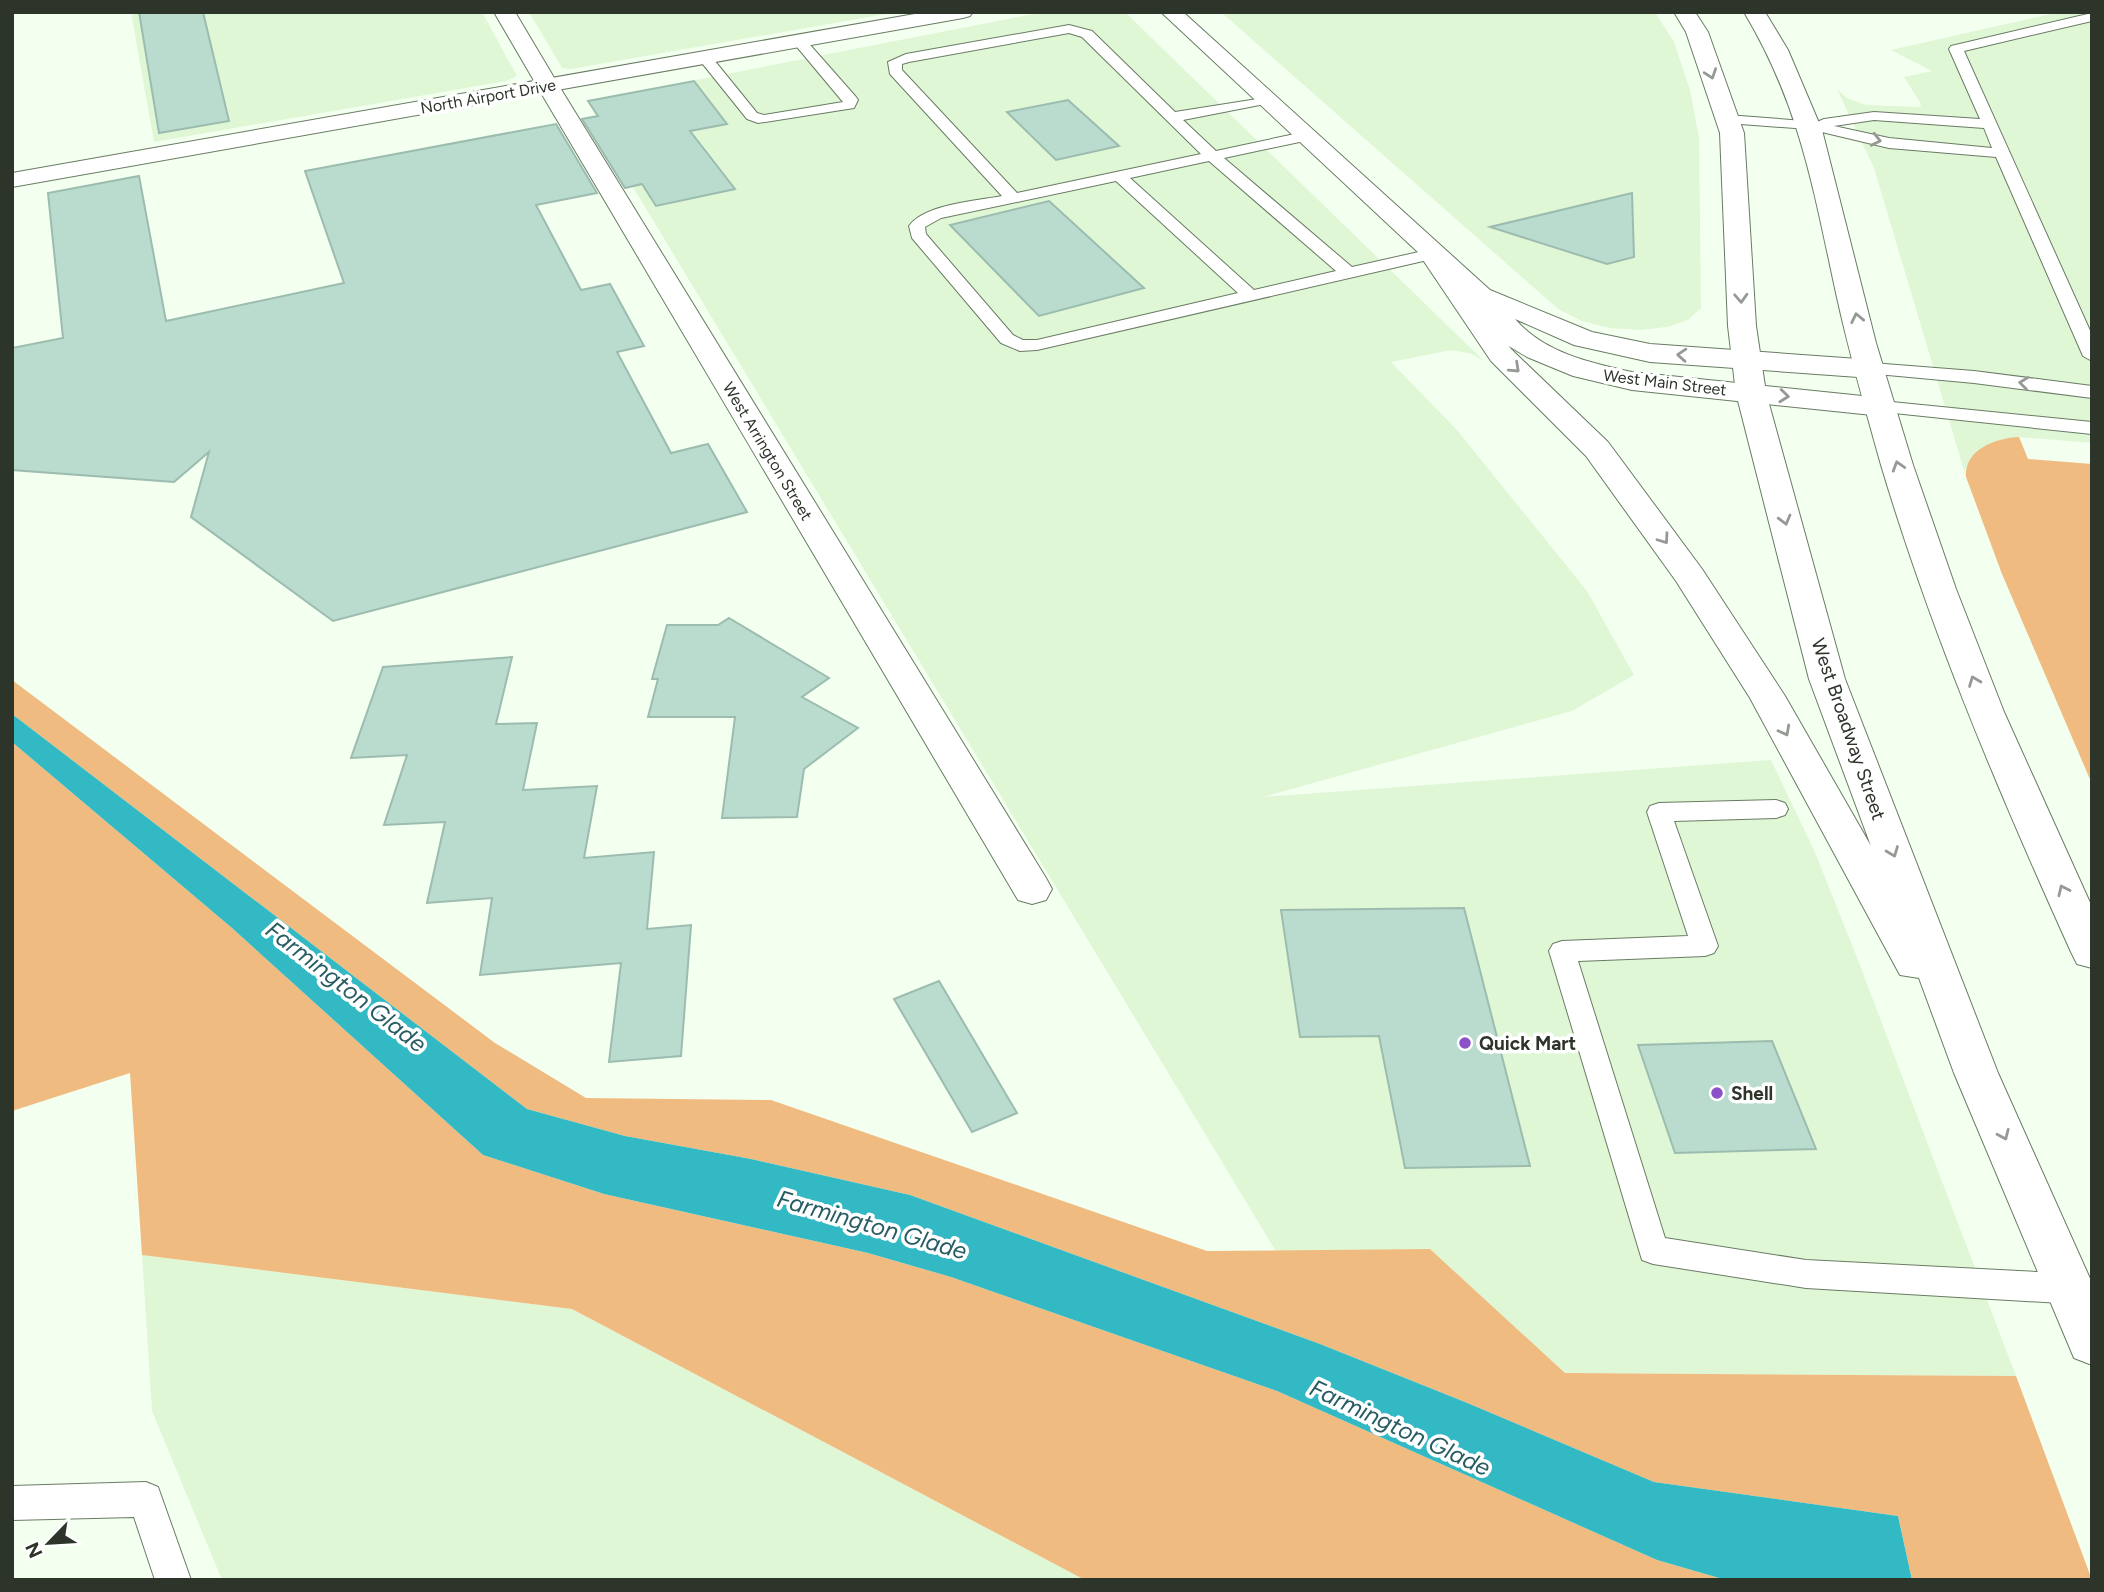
<svg xmlns="http://www.w3.org/2000/svg" width="2104" height="1592" viewBox="0 0 2104 1592" font-family="Figtree,sans-serif">
<style>
.built{fill:#e0f7d6}
.green{fill:#efbb81}
.water{fill:#32b9c4}
.building{fill:#badccf;stroke:#9bbcaf;stroke-width:2}
.lines{fill:none;stroke-linecap:round;stroke-linejoin:round}
.service-casing{stroke:#6a7b64;stroke-width:2}
.minor-casing{stroke:#6a7b64;stroke-width:2}
.tertiary-casing{stroke:#6a7b64;stroke-width:2}
.secondary-casing{stroke:#6a7b64;stroke-width:2}
.primary-casing{stroke:#6a7b64;stroke-width:2}
.service{fill:#fff;fill-rule:evenodd}
.minor{fill:#fff;fill-rule:evenodd}
.tertiary{fill:#fff;fill-rule:evenodd}
.secondary{fill:#fff;fill-rule:evenodd}
.primary{fill:#fff;fill-rule:evenodd}
.oneway{stroke:#969a94}
.poi-dot{fill:#8c51c7;stroke:#fff;stroke-width:2.5}
.labels{text-anchor:middle;stroke-width:7;stroke-linejoin:round;paint-order:stroke}
.far-street-label{font-size:16px;fill:#2d342a;stroke:#fff}
.street-label{font-size:19px;fill:#2d342a;stroke:#fff}
.poi-label{font-size:19px;font-weight:bold;fill:#2d342a;stroke:#fff;text-anchor:start}
.near-water-label{font-size:24px;font-style:italic;fill:#275d62;stroke:#fff}
</style>
<rect width="100%" height="100%" fill="#f3ffef"/>
<!-- built -->
<path class="built" d="M131 12H482L517 76 506 81 154 142Z
M529 12H898L571 69 562 68Z
M1044 12H1125L1485 362 1472 354 1451 350 1391 362 1457 430 1587 591 1634 675 1572 711 1263 797 1771 760 1814 850 1856 955 2016 1376 1565 1373 1430 1249 1277 1253 619 164 588 101Z
M1221 12H1655L1674 42 1690 90 1699 138 1701 308 1688 320 1667 327 1640 330 1610 328 1582 321 1558 309Z
M2060 12H2092V443L2019 437 1999 440 1981 449 1965 469 1966 477 1874 168 1837 89 1847 98 1866 105 1920 107 1921 104 1904 77 1932 71 1891 50Z
M142 1255 572 1309 1085 1580H222L152 1411Z"/>
<!-- green -->
<path class="green" d="M2019 437 2028 459 2092 464V784L2002 574 1966 477C1964 450 1995 438 2019 437Z
M12 680 495 1043 586 1098 771 1100 1207 1251 1430 1249 1565 1373 2016 1376 2092 1580H1912L1898 1516 1654 1482 1465 1402 1320 1344 910 1195 751 1159 625 1136 527 1109 12 714Z
M12 742 232 928 483 1155 604 1194 868 1253 951 1277 1277 1391 1657 1560 1726 1580H1085L572 1309 142 1255 130 1073 12 1111Z"/>
<!-- water -->
<path class="water" d="M12 714 527 1109 625 1136 751 1159 910 1195 1320 1344 1465 1402 1654 1482 1898 1516 1912 1580H1726L1657 1560 1277 1391 951 1277 868 1253 604 1194 483 1155 232 928 12 742Z"/>
<!-- building -->
<path class="building" d="M139 12H203L229 121 159 133Z
M694 81 727 124 690 131 735 189 656 206 642 184 625 188 582 119 598 116 588 101Z
M1068 100 1119 146 1056 160 1007 112Z
M556 124 597 193 536 205 581 290 610 284 644 346 617 352 671 453 708 444 747 512 333 621 191 517 209 452 174 482 12 470V348L63 338 48 193 139 176 166 321 344 283 305 171Z
M1632 193 1634 257 1607 264 1490 227Z
M1049 201 1144 288 1039 316 950 225Z
M729 618 829 678 802 697 858 728 804 769 797 817 722 818 735 717H648L658 679H652L667 625H718Z
M512 657 496 724 537 723 523 790 597 786 584 858 654 852 647 929 691 925 681 1056 609 1062 621 963 480 975 492 898 427 903 445 822 384 825 407 755 351 758 383 667Z
M1464 908 1530 1166 1405 1168 1379 1036 1300 1037 1281 910Z
M939 981 1017 1113 972 1132 894 999Z
M1772 1041 1816 1149 1675 1153 1638 1045Z"/>
<g class="lines">
<!-- service casing -->
<g class="service-casing">
<path id="service" d="M2092 13V21L1964 51 2092 335V361L2083 356 1996 157 1889 148 1809 129 1727 123 1720 119 1727 115 1817 122 1824 119 1874 112 1980 119 1949 49 1951 46ZM1874 120 1984 128 1992 148 1889 138 1834 126Z
M1069 25 1092 31 1175 112 1270 97 1272 100 1270 103 1183 120 1216 151 1304 132 1309 134 1312 137 1309 140 1224 158 1352 267 1432 249 1440 254 1432 259 1037 350 1020 351 1001 343 912 238 909 226C925 204 976 201 1002 196L890 74 888 62 906 54ZM1069 33 1082 37 1201 154 1017 193 902 70V64L909 62ZM1209 161 1336 271 1254 290 1130 178ZM1116 181 1238 293 1037 340H1023L1013 335 926 234 925 227 941 218Z
M799 37 804 38 856 97 858 100 854 108 758 123 747 119 698 58 705 54 710 55 757 113 764 115 843 102 792 41Z
M1872 363 1974 371 2092 386V398L1974 383 1866 373 1863 369 1866 365Z
M1882 401 2092 422V434L1875 411 1873 407 1875 403Z
M1776 800 1785 803 1788 809 1785 815 1776 818 1674 821 1718 946 1714 953 1705 956 1578 961 1665 1238 1806 1260 2077 1274 2088 1279 2092 1287 2088 1299 2077 1304 1806 1288 1653 1264 1642 1260 1549 951 1553 944 1562 941 1688 936 1647 812 1650 806 1659 803Z
M146 1482 158 1487 191 1580H155L134 1517 12 1520V1486Z"/>
</g>
<!-- minor casing -->
<g class="minor-casing">
<path id="minor" d="M548 79 556 81 559 86 1046 878 1052 889 1046 900 1032 904 1018 900 537 86 540 81Z"/>
</g>
<!-- tertiary casing -->
<g class="tertiary-casing">
<path id="tertiary" d="M494 12H515L559 86 556 91H540Z"/>
</g>
<!-- secondary casing -->
<g class="secondary-casing">
<path id="secondary" d="M926 12H973L970 16 963 18 12 187V173Z
M1161 12H1183L1490 290 1592 332 1650 344 1872 360 1882 363 1886 369 1882 375 1872 378 1650 362 1574 345 1515 319C1544 353 1591 363 1632 372L1882 398 1893 401 1897 407 1893 413 1882 416 1632 390 1573 376 1527 357 1507 345 1467 298Z"/>
</g>
<!-- primary casing -->
<g class="primary-casing">
<path id="primary" d="M1674 12H1695L1708 32 1744 133 1756 326 1766 393 1845 679 1998 1073 2092 1283V1365L2074 1358 1954 1073 1919 978 1900 975 1750 698 1676 581 1586 456 1491 361 1419 254 1423 248 1432 246 1441 248 1511 349 1608 442 1702 569 1785 696 1871 846 1809 679 1736 393 1728 326 1720 133 1686 32Z
M1744 12H1765L1788 50 1822 130 1876 343 1913 465 1956 589 2004 712 2092 907V968L2077 964 2071 952C1999 793 1931 632 1881 465 1866 411 1850 356 1838 302 1814 194 1802 109 1744 12Z"/>
</g>
<!-- service -->
<use href="#service" class="service"/>
<!-- minor -->
<use href="#minor" class="minor"/>
<!-- tertiary -->
<use href="#tertiary" class="tertiary"/>
<!-- secondary -->
<use href="#secondary" class="secondary"/>
<!-- primary -->
<use href="#primary" class="primary"/>
</g>
<!-- one-way arrows -->
<defs><path id="oneway-chevron" d="M-2-3.5L2.5 0L-2 3.5" fill="none" stroke-width="1.6" stroke-linecap="round" stroke-linejoin="round" transform="scale(1.75)"/></defs>
<g class="oneway">
<use href="#oneway-chevron" transform="translate(1711 74) rotate(71)"/>
<use href="#oneway-chevron" transform="translate(1876 140) rotate(13)"/>
<use href="#oneway-chevron" transform="translate(1741 298) rotate(87)"/>
<use href="#oneway-chevron" transform="translate(1857 318) rotate(-102)"/>
<use href="#oneway-chevron" transform="translate(1682 355) rotate(-176)"/>
<use href="#oneway-chevron" transform="translate(1515 368) rotate(43)"/>
<use href="#oneway-chevron" transform="translate(2024 383) rotate(-173)"/>
<use href="#oneway-chevron" transform="translate(1784 396) rotate(6)"/>
<use href="#oneway-chevron" transform="translate(1898 466) rotate(-107)"/>
<use href="#oneway-chevron" transform="translate(1785 520) rotate(75)"/>
<use href="#oneway-chevron" transform="translate(1664 539) rotate(54)"/>
<use href="#oneway-chevron" transform="translate(1974 681) rotate(-111)"/>
<use href="#oneway-chevron" transform="translate(1785 731) rotate(62)"/>
<use href="#oneway-chevron" transform="translate(1893 852) rotate(69)"/>
<use href="#oneway-chevron" transform="translate(2063 890) rotate(-115)"/>
<use href="#oneway-chevron" transform="translate(2004 1135) rotate(66)"/>
</g>
<!-- markers -->
<g class="poi-dot">
<circle cx="1465" cy="1043" r="7"/>
<circle cx="1717" cy="1093" r="7"/>
</g>
<g class="labels">
<!-- far-street labels -->
<g class="far-street-label">
<text transform="translate(488 96) rotate(-10)" y="6">North Airport Drive</text>
<text transform="translate(1665 382) rotate(7)" y="6">West Main Street</text>
<text transform="translate(768 451) rotate(59)" y="6">West Arrington Street</text>
</g>
<!-- street labels -->
<g class="street-label">
<text transform="translate(1849 729) rotate(71)" y="7">West Broadway Street</text>
</g>
<!-- poi labels -->
<g class="poi-label">
<text x="1479" y="1050">Quick Mart</text>
<text x="1731" y="1100">Shell</text>
</g>
<!-- near-water labels -->
<g class="near-water-label">
<text transform="translate(346 987) rotate(38)" y="8">Farmington Glade</text>
<text transform="translate(872 1225) rotate(16)" y="8">Farmington Glade</text>
<text transform="translate(1400 1428) rotate(25)" y="8">Farmington Glade</text>
</g>
</g>
<!-- border -->
<rect width="2104" height="1592" fill="none" stroke="#2d342a" stroke-width="28"/>
<!-- north arrow -->
<g transform="translate(49 1543) rotate(245)" stroke="#ffffff" stroke-width="5" paint-order="stroke">
<path d="M0-5L12 26L0 18L-12 26Z" fill="#2d342a"/>
<text y="-10" font-size="19" font-weight="bold" text-anchor="middle" fill="#2d342a">N</text>
</g>
</svg>
